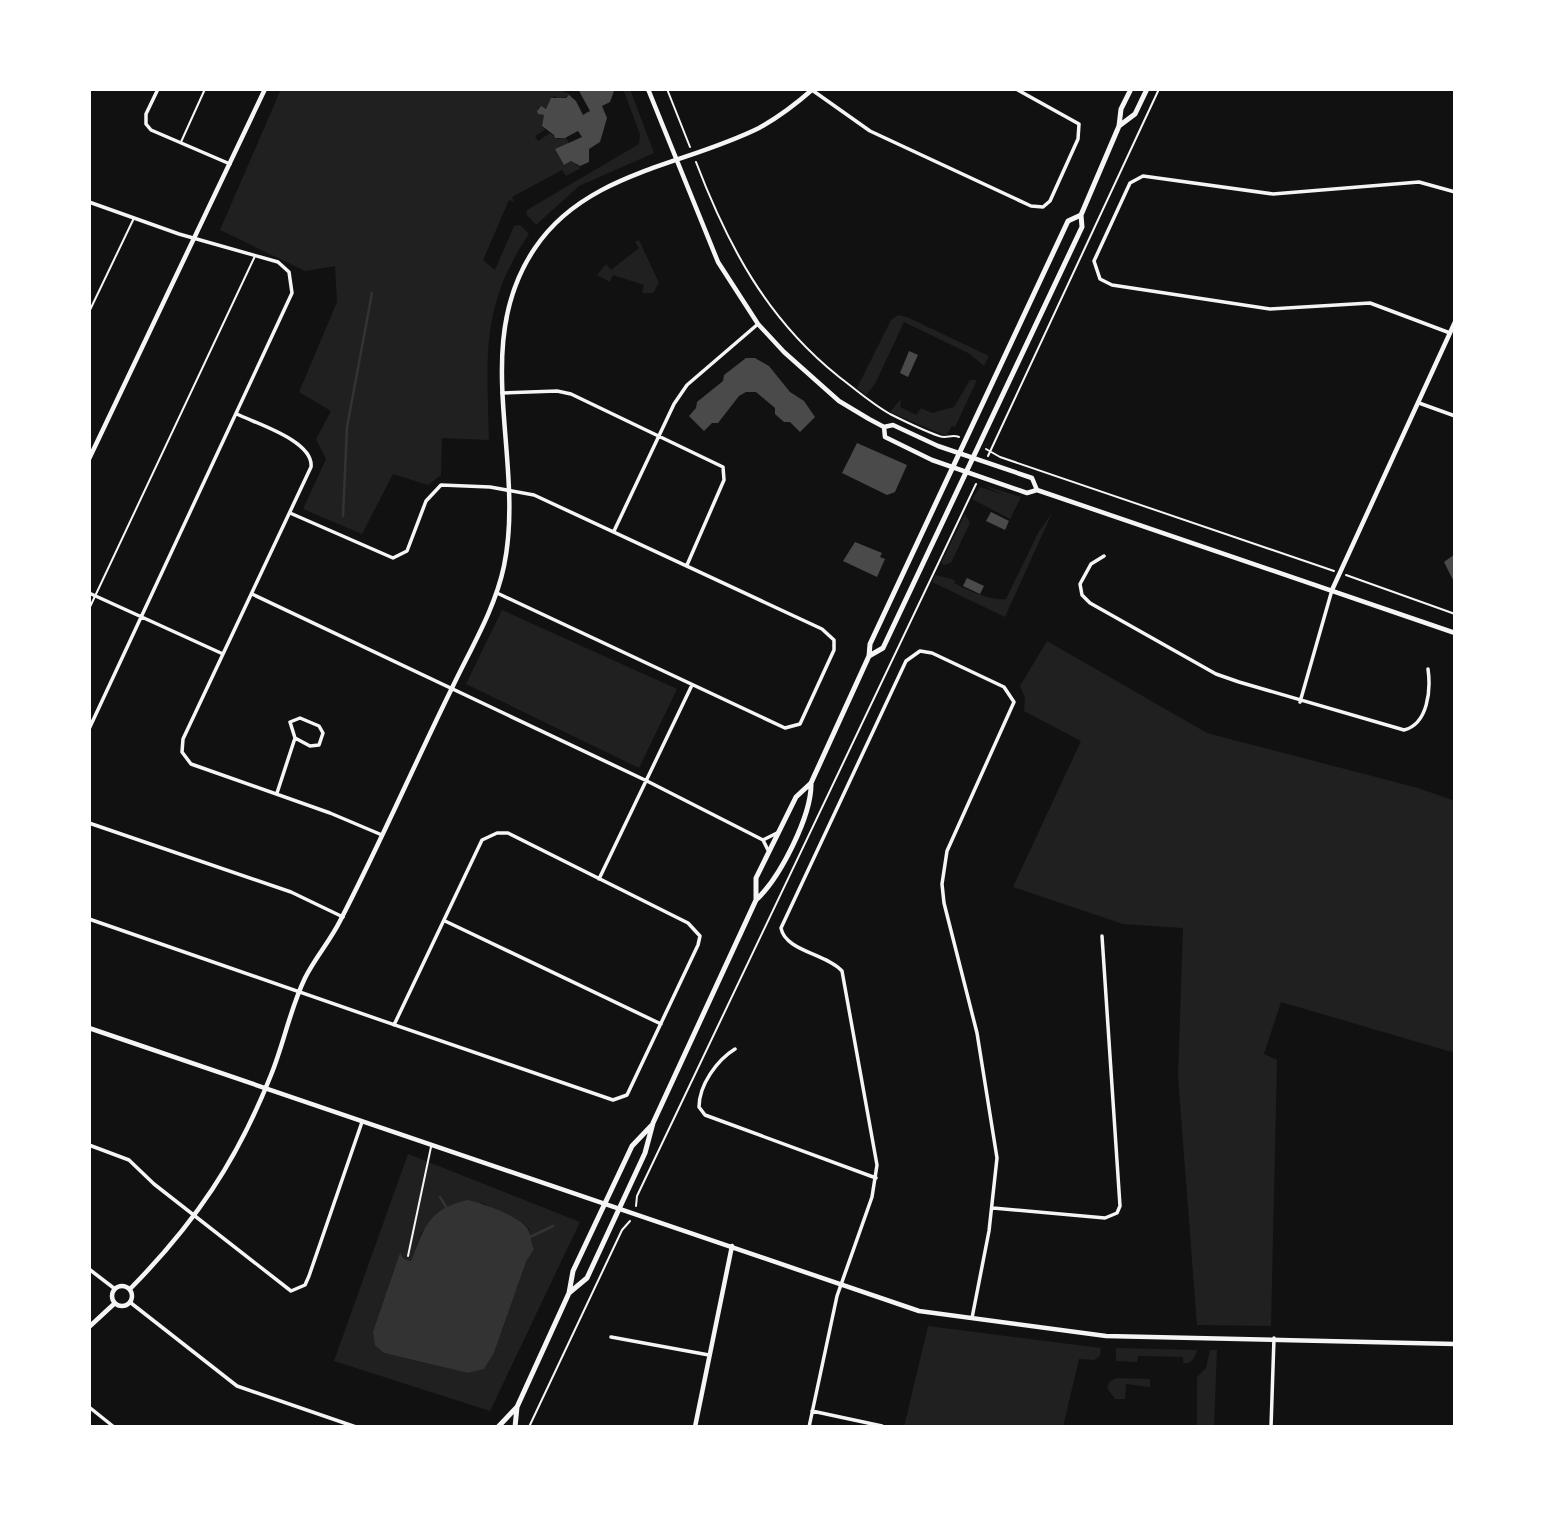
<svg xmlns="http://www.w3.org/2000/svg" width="1544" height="1516" viewBox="0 0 1544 1516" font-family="'Libre Baskerville',serif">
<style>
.green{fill:#202020;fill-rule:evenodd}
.water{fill:#333}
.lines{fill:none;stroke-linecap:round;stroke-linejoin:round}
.stream{stroke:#333;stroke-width:2.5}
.building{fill:#4a4a4a}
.path{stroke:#f5f5f5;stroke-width:2}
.service{stroke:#f5f5f5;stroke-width:2}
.minor{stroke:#f5f5f5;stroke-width:3.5}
.tertiary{stroke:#f5f5f5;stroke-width:4.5}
.secondary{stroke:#f5f5f5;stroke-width:5}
</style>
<rect width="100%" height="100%" fill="#111"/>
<!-- green -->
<path class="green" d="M281 89H557L572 95 558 99 554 96 546 109 538 107V114L544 115 542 126 545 130 535 136 538 141 550 133 558 139 566 137 569 144 556 150 564 165 571 161 581 168 566 176 562 170 512 197 514 202 509 200 483 260 495 270 514 226 520 225 529 234C480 306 487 357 489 440L442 438 441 475 428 485 393 474 362 534 303 509 326 459 316 439 331 411 299 392 337 302 335 266 305 271 220 230Z
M623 89H630L654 153 579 186 536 225 526 214 527 210 639 144 640 134Z
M639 240 659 283 653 293H642L644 285 613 275 610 282 597 275 606 264 611 270 639 248 635 242Z
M898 315 907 317 989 356 984 366 970 354 904 322 875 384 866 395 857 388 891 320Z
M970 380H977L955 427 952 426 946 436 890 412 901 399 900 407 916 415 921 408 932 413 954 407Z
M982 485 1021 497 1010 519 972 499 980 487 1004 495Z
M1052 513 1005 617 932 582 935 575 955 580 954 583C969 591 991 601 1006 599L1038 533Z
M965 514 970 523 951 563 944 565 941 563Z
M502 610 677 689 639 768 466 684Z
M1047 641 1207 733 1418 788 1455 801V1053L1281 1002 1264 1054 1277 1060 1271 1326 1197 1325 1178 1077 1183 928 1123 924 1013 887 1081 741 1024 711 1025 698 1020 686Z
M408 1154 580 1222 490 1411 334 1361ZM482 1203 522 1222 529 1229 534 1249 526 1262 494 1353 484 1369 468 1373 384 1353 401 1254 404 1259 411 1261 422 1231Z
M928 1326 1101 1348 1100 1356 1094 1360 1079 1359 1063 1427H904Z
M1116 1348 1197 1350 1194 1358 1189 1363H1183V1357L1138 1356 1137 1362 1116 1361Z
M1210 1350H1217L1214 1427H1197V1377L1206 1368Z
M1117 1378 1150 1379V1387L1126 1384 1125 1399H1115L1107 1388 1110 1381Z"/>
<!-- water -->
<path class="water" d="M467 1200C480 1202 521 1217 527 1228 531 1233 531 1242 534 1249L526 1262 494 1353 484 1369 468 1373 384 1353 375 1345 373 1332 400 1253 404 1259 411 1261C425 1226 428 1210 467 1200Z"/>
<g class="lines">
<!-- stream -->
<path class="stream" d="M343 516 347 427 372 293
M440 1197 448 1210
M528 1238 553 1226"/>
</g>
<!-- building -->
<path class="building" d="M578 89 614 91 610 102 602 106 607 118 600 142 589 149V162L580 166 571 161 564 165 555 149 582 137 578 131 565 138H555L554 135 542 126 544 115 538 114 537 111 541 106 546 109 551 98H566L569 95 576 101 583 115 586 113 590 111Z
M909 351 918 355 908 377 900 373Z
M746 358H755L769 366 790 392 804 401 815 417 800 432 790 422H784L775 414V408L756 392H746L739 396 718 423H712L704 431 689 416 696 408 697 402 723 381 724 375Z
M857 443 907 465 895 492 887 495 842 473Z
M991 512 1009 521 1005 530 986 521Z
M855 542 882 553 880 557 885 559 877 577 843 561Z
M1455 554V584L1444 562Z
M967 578 984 586 980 594 963 586Z"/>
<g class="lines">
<!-- path -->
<path class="path" d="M667 89 690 147
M696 162C728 246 767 319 838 376 855 389 872 404 890 414 906 422 922 430 939 436 947 439 951 434 959 437
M986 449 1000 457 1334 571
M988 456 1159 89
M1346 575 1455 614
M636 1206 637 1196 976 484
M529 1427 622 1230 630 1221"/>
<!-- service -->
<path class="service" d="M181 142 205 89
M89 312 134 218
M89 609 255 256
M408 1256 431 1147"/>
<!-- minor -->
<path class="minor" d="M158 89 146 114V124L151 130 230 164
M812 90 870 131 1031 206 1043 207 1050 201 1078 139 1079 124 1016 89
M89 202 179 234 278 262 289 272 292 293 89 729
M1450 333 1370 303 1270 309 1112 285 1100 279 1094 261 1130 183 1143 176 1273 194 1419 182 1455 192
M502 393 557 391 571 394 723 467 724 480 687 565
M1419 403 1455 416
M237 414C257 424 314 441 311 467L183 739 182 752 191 764 330 813 382 835
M290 513 393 558 407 551 426 501 441 485 490 487 534 495 822 629 834 640V650L800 724 785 728 497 593
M614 531 674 404 687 385 758 324
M1104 556 1091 564 1080 584 1082 595 1090 603 1216 674 1239 682 1404 730C1428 724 1431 690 1428 669
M89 593 223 654
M252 594 647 781 763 840 768 850
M1300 702 1332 590
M277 793 295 738 290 722 300 718 319 726 323 733 319 745 310 746 295 738
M89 823 291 892 343 917
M763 840 777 833
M599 879 692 685
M89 919C264 980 438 1040 613 1100L627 1095 698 945 700 936 688 923 508 833H497L482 840 394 1025
M445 921 661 1024
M735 1049C717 1060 699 1085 699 1107L705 1115 876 1178
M89 1145 129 1160 154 1184 291 1291 305 1285 309 1276 362 1122
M993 1208 1105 1218 1117 1213 1120 1206 1102 936
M89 1269 115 1289
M131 1303 237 1386 356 1427
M611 1337 709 1355
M89 1407 114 1427
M812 1411 882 1426
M809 1427 837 1296 872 1197 877 1165 842 971C827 954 785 951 781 928L906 661 920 651 932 653 1004 687 1014 702 947 851 942 884 944 903 977 1033 997 1158 989 1231 972 1318
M1271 1427 1274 1338"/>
<!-- tertiary -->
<path class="tertiary" d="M648 89 718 262 758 324 784 352 839 401 869 419 884 427 893 425 938 446 1032 478 1037 490
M884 427 885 437 932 460 1027 493 1037 490 1455 633
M89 459 265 89
M1332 590 1455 322
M89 1028 919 1311 1106 1336 1455 1344
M112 1296a10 10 0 1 1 20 0a10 10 0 1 1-20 0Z
M130 1289C195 1223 237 1161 271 1075 284 1043 290 1009 305 978 315 958 330 941 340 921 380 844 414 765 452 688 471 648 495 609 504 566 526 460 469 345 535 248 586 172 683 166 759 128 779 117 796 104 813 89
M89 1327 115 1303
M695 1427 732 1246"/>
<!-- secondary -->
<path class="secondary" d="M1119 126 1135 114 1147 89
M869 656 883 648 1082 227 1081 215 1119 126 1121 109 1131 89
M756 900V878L796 797 811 783 869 656 870 644 1068 221 1081 215
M569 1293 587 1278 645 1153 653 1123 756 900C780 878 812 815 811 783
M498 1427 517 1407 569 1293 573 1271 632 1146 651 1126
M515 1427 517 1407"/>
</g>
<!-- border -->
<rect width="1544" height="1516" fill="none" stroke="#ffffff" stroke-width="182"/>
</svg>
